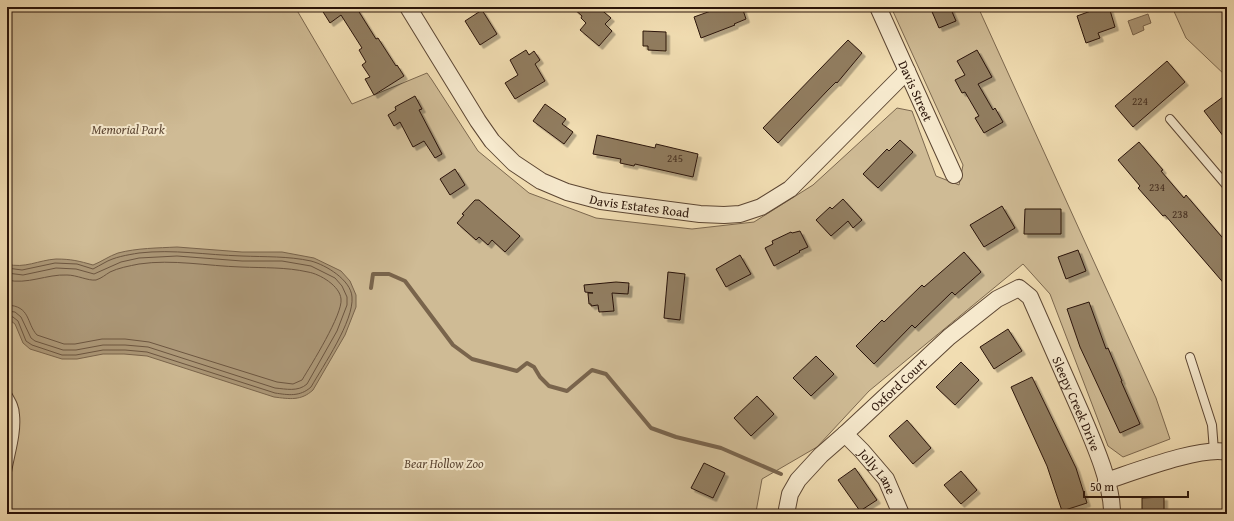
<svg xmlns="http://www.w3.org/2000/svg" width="1234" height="521" viewBox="0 0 1234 521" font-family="'Gentium Book Plus',serif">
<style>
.green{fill:#cfbb95;stroke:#7c684f}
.water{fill:#ad9979;stroke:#79644c}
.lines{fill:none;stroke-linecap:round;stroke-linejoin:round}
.shore{stroke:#6c5641;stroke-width:1}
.stream{stroke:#79644c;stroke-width:4}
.building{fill:#917d61;stroke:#2a1409;filter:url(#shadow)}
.lane-casing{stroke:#5c4633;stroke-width:10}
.street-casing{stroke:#5c4633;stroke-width:18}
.lane{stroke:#f6e9cd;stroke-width:8}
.street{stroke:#f6e9cd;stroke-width:16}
.labels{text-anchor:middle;stroke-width:4;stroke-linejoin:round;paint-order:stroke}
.number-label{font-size:11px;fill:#442e1f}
.street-label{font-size:13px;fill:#2a1409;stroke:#f6e9cd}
.park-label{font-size:13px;font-style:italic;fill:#5c4633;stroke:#f6e9cd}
</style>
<defs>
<filter id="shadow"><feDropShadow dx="3.5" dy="3.5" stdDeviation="0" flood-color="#0004"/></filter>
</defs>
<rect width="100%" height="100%" fill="#f1ddb2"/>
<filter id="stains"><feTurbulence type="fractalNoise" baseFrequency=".005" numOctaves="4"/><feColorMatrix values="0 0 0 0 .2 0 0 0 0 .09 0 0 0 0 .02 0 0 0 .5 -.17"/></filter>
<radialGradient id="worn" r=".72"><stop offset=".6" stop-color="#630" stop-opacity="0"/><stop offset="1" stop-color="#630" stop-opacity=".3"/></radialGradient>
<!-- green -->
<path class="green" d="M7 7H295L352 104 427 73 432 80 478 151 529 193 596 218 692 229 754 222 813 185 897 108 912 111 936 176 959 185 963 165 891 7H978L1156 398 1170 439 1123 457 1108 446 1050 294 1023 264 869 391 817 447 762 479 756 512 758 514H7Z
M1172 7H1227V77L1186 38Z"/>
<!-- water -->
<path class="water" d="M1148 14 1151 23 1143 26 1144 30 1133 35 1128 21Z
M177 247 242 252H282L314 258 341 271 350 281 356 295V307L345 335 313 390C301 401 290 399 274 397L147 356 124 354H103L77 359H62L30 349 23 343 15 324 11 321 7 320V264C24 269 39 260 56 259 71 259 79 261 93 265 101 262 109 256 118 253 137 248 158 248 177 247Z"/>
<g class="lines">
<!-- shore -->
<path class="shore" d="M7 268 22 270 55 263 77 264 93 269C97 267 100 265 104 263 114 257 127 255 139 253 174 249 206 255 242 256 265 257 288 256 311 261 326 265 351 280 352 297 354 321 323 366 311 387 300 397 288 395 275 393L147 352 125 350H103L76 355H62L32 345 26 341 18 321 13 317 7 316
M7 273 23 275 56 268 76 269 94 274 121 262 139 258 177 256 242 261H282L311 266 335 278 342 286 347 297V305L337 331 307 384C298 392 286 389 275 388L148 347 125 345H103L76 350H63L35 341 31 338 21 317 15 312 7 311
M7 280C27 285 47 274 67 275 77 275 88 281 96 280 102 278 105 275 110 272 118 268 129 266 139 264 173 259 207 266 241 267 264 268 286 267 308 272 320 274 340 286 341 299 343 314 311 365 302 380L293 384 277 382 149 342 125 339H102L75 344H64L37 335C26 323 31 306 7 305"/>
<!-- stream -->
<path class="stream" d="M1223 7 1227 17
M371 288 373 274H389L405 281 453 345 472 359 517 371 527 363 534 367 540 377 549 386 567 391 592 370 606 374 651 428 676 437 721 448 781 474"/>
</g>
<!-- building -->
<path class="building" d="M320 7H356L376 39 378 38 396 66 397 65 404 76 374 95 365 79 370 77 362 65 366 62 359 50 362 48 341 15 330 23Z
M572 7H598L611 18 605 24 612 31 599 46 580 30 586 23 581 18 582 16Z
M722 7H742L746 19 734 24 735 25 701 38 694 17Z
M930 7H950L956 21 939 28Z
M1102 7H1109L1115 27 1098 33 1100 38 1086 43 1077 16Z
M482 10 497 34 480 45 465 21Z
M643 31 666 32V51L648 50V46H643Z
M848 40 862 53 837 83 836 82 827 91 778 143 763 128Z
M526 50 529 55 534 51 540 60 535 64 545 81 515 99 505 83 518 75 510 60Z
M977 50 992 77 978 84 993 110 995 108 1003 122 984 133 975 118 979 116 965 92 962 93 955 80 965 75 957 61Z
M1167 61 1185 82 1133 127 1115 106Z
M1227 94V141L1204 111Z
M415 96 422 109 419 110 442 154 435 158 424 141 413 147 400 122 394 126 388 115 396 110 395 107Z
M545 104 566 119 562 124 573 132 564 144 533 121Z
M597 135 655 148 656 144 698 154 693 177 635 164 634 166 620 163 621 159 593 154Z
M900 140 913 152 878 188 863 174 887 149 889 151Z
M1139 142 1163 170 1161 171 1184 198 1186 195 1227 243V287L1165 215 1163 216 1138 188 1140 186 1118 160Z
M455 169 465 185 450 195 440 179Z
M843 199 862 220 853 228 848 221 831 236 816 220 830 207 832 209Z
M475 200H479L520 236 505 252 492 240 488 245 479 237 476 240 457 223 464 215 462 214Z
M1002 206 1015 228 984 247 970 225Z
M1025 209H1061V234H1024Z
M800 231 808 247 799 251 800 252 774 266 765 248 773 244 772 241 791 232 792 233Z
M1078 250 1086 271 1066 279 1058 257Z
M964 252 981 272 955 295 952 292 915 328 912 325 874 364 856 346 882 320 884 322 922 285 924 287Z
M740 255 751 274 726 287 716 269Z
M668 272 685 274 680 320 664 318Z
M616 282 629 283 628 294 612 293 614 311 599 312 598 305 591 306V304H589L588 293H593L585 292 584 285Z
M1089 302 1106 349 1108 348 1122 381H1121L1140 424 1120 433 1080 347 1067 309Z
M1008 329 1022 351 994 369 980 347Z
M816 356 834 374 811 396 793 378Z
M961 362 979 380 955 405 936 387Z
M1032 377 1076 468 1087 503 1062 511 1047 466 1011 387Z
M757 396 774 414 751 436 734 418Z
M907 420 931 448 913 464 889 436Z
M704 463 725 473 713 498 691 488Z
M855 468 877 500 860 511 838 480Z
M961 471 977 490 961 504 944 485Z
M1164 497V514H1142V498Z"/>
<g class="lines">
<!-- lane casing -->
<g class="lane-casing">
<path id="lane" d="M1170 119 1227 186
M1190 357 1212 425 1214 451
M7 394C11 401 15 407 15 415 17 433 10 454 7 472"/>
</g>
<!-- street casing -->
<g class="street-casing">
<g id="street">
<path id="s1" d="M408 7 478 121 492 141 514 163 541 181 567 192 601 201 700 214 724 215 740 214 761 207 790 189 907 71"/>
<path id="s2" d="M878 7 954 175"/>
<path id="s3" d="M845 434 862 451 886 479 901 514"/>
<path d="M1106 481C1134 472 1201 446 1227 452"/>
<path id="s4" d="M787 509 790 494 798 480 821 455 845 434 949 337 997 299 1019 288 1030 297C1047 336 1065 376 1082 415 1093 441 1113 486 1112 514"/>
</g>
</g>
<!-- lane -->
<use href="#lane" class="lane"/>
<!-- street -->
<use href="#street" class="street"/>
</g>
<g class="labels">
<!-- number labels -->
<g class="number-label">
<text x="1140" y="105">224</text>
<text x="675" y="162">245</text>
<text x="1157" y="191">234</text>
<text x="1180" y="218">238</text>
</g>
<!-- street labels -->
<g class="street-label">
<text dy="5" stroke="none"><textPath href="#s2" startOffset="92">Davis Street</textPath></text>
<text dy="5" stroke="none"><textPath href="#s1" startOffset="324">Davis Estates Road</textPath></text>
<text dy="5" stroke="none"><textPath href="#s4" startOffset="170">Oxford Court</textPath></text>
<text dy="5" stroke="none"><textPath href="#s4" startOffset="456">Sleepy Creek Drive</textPath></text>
<text dy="5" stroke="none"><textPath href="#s3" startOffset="50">Jolly Lane</textPath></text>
</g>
<!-- park labels -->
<g class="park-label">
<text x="128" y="134">Memorial Park</text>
<text x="444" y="468">Bear Hollow Zoo</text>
</g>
</g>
<!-- margin -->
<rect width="1234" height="521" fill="none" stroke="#f1ddb2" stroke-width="24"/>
<rect x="8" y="8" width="1218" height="505" fill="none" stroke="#2a1409" stroke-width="2"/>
<rect x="12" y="12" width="1210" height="497" fill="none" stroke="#2a1409"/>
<!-- scale -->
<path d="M1084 491v6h104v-6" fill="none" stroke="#2a1409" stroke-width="2"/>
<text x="1090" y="491" font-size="12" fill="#2a1409" stroke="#f6e9cd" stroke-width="3" paint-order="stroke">50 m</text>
<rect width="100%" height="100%" filter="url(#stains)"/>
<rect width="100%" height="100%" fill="url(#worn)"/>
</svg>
